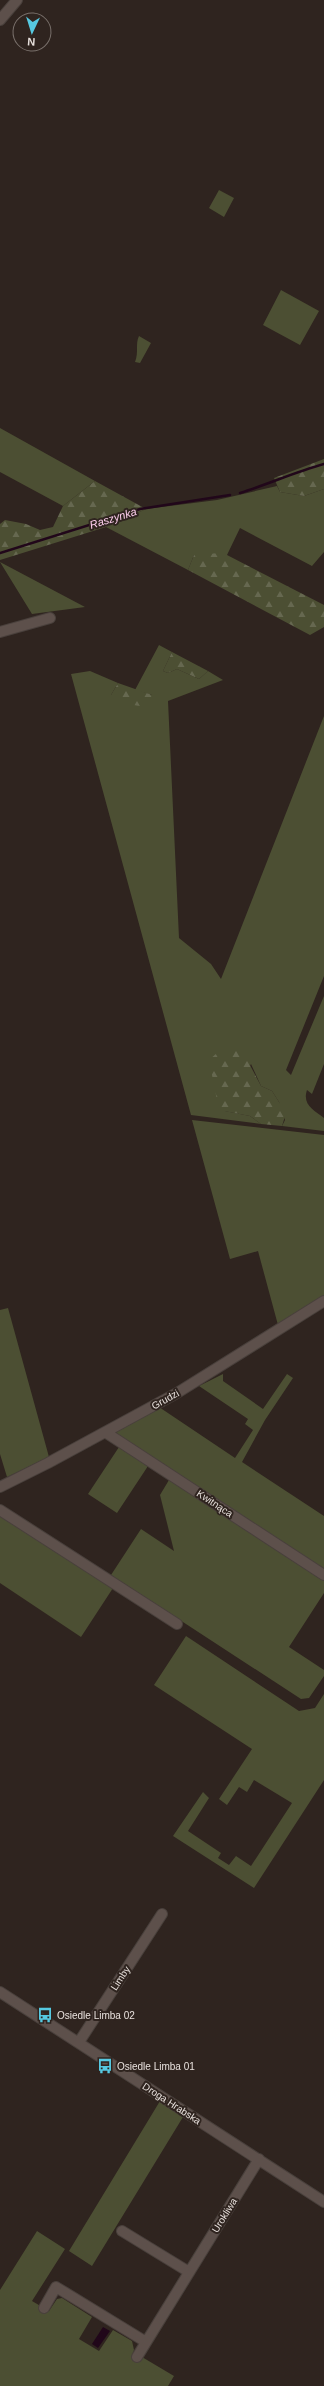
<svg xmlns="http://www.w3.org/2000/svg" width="324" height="2386" viewBox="0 0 324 2386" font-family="Helvetica,sans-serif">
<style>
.grass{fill:#4c4f33}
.forest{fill:url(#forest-firs)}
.water{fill:#21071a}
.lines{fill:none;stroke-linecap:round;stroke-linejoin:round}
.stream{stroke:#21071a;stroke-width:2.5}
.minor-casing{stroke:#49403c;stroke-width:12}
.minor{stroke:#5d504b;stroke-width:10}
.labels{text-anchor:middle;stroke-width:4;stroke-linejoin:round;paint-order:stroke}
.street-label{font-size:10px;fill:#e8e1dd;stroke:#2f241f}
.poi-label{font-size:10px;fill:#e8e1dd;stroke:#2f241f;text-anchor:start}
.water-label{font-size:11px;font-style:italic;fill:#feceee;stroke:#2f241f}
</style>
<defs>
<pattern id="forest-firs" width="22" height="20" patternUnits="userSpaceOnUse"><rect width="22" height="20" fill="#4c4f33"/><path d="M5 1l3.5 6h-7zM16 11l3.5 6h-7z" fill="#666850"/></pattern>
</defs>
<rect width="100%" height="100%" fill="#2f241f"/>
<!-- grass -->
<path class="grass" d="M219 190 234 198 224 217 209 208Z
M281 290 319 311 300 345 263 325Z
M139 336 151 343 140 363 135 362C139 352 135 344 139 336Z
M0 428 95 481 63 506 0 472Z
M277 486 280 492 304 496 324 489V552L312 566 240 528 227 555H194L188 570 106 527 146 509 217 500Z
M0 562 85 607 32 614Z
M159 645 172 652 163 671 168 673 177 669 199 679 208 671 223 680 168 701 179 938 211 964 221 979 324 716V976L286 1070 291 1075 324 996V1064L312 1094 307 1090C302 1105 314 1110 324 1118V1131L282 1126 285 1120 279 1102 272 1091 261 1086 251 1064 225 1111 250 1116 261 1124 191 1115 71 674 90 671 118 683 111 695H152L135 690Z
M192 1120 324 1135V1297L278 1325 258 1251 230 1259Z
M8 1308 49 1457 7 1477 0 1454V1310Z
M223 1374V1381L263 1409 287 1374 293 1378 265 1420 242 1462 324 1516V1569L116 1435 117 1429 159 1407 235 1458 253 1430 245 1424 248 1419 199 1386Z
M119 1447 148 1466 117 1513 88 1494Z
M169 1480 324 1581V1593L289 1647 324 1670V1676L309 1698 301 1699 111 1575 141 1529 174 1551 160 1495Z
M0 1515 113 1588 81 1637 0 1583Z
M186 1636 299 1711 315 1708 324 1694V1780L254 1888 173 1836 203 1792 209 1798 188 1831 221 1853 218 1858 229 1865 236 1856 251 1866 292 1803 254 1780 247 1792 239 1787 227 1805 219 1799 252 1749 154 1685Z
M160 2101 183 2117 92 2266 69 2251Z
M37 2231 65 2249 32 2301 49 2311 57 2299 62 2298 92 2317 79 2339 99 2351 113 2330 132 2341 134 2350 132 2355 140 2360 142 2357 174 2376 168 2386H0V2290Z"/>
<!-- forest -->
<path class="forest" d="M324 459V489L304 496 280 492 274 478Z
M95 481 146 509 106 527 0 560V524L5 520 26 524 40 530 53 527 63 506Z
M220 553 227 555 324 605V627L310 635 188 570 194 555Z
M172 652 208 671 199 679 177 669 168 673 163 671Z
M118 683 152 695 150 705C139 708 119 703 111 695Z
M233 1050 243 1052 261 1086 272 1091 286 1113 282 1126 261 1124 250 1116 224 1111 218 1105 209 1060 217 1053Z"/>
<!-- water -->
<path class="water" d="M103 2327 110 2331 98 2348 92 2344Z"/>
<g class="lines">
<!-- stream -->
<path class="stream" d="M240 493C269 484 295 472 324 464
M0 553 140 509 230 495"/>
<!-- minor casing -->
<g class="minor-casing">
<path id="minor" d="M0 20 17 0
M0 632 50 618
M105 1432 324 1575
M0 1487 48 1463 177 1393 324 1301
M0 1510 177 1624
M0 1992 324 2202
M79 2042 162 1914
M122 2231 189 2272
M44 2308 56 2287 146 2342
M137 2357 259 2159"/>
</g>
<!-- minor -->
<use href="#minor" class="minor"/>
</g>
<!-- icons -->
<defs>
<g id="bus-bare" transform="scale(1.2)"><path d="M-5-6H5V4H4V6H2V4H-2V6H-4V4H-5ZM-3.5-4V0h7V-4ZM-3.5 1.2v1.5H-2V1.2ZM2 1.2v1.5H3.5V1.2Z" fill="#56c9e1" stroke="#2f241f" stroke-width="2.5" paint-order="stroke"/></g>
</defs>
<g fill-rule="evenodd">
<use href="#bus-bare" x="45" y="2015"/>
<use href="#bus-bare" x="105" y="2066"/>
</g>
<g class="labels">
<!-- street labels -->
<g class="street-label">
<text transform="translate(165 1399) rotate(-29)" y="4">Grudzi</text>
<text transform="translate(215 1503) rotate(33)" y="4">Kwitnąca</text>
<text transform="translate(120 1978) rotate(-57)" y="4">Limby</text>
<text transform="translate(172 2103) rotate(33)" y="4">Droga Hrabska</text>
<text transform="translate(224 2215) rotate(-58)" y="4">Urokliwa</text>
</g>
<!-- poi labels -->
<g class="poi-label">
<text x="57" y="2019">Osiedle Limba 02</text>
<text x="117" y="2070">Osiedle Limba 01</text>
</g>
<!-- water labels -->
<g class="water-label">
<text transform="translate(113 518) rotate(-17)" y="4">Raszynka</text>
</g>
</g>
<!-- north arrow -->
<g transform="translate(32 32) rotate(184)"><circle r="19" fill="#2f241f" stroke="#79706b"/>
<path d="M0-3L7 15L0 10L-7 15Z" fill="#56c9e1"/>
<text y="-6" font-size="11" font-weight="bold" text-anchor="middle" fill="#e8e1dd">N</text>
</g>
</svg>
